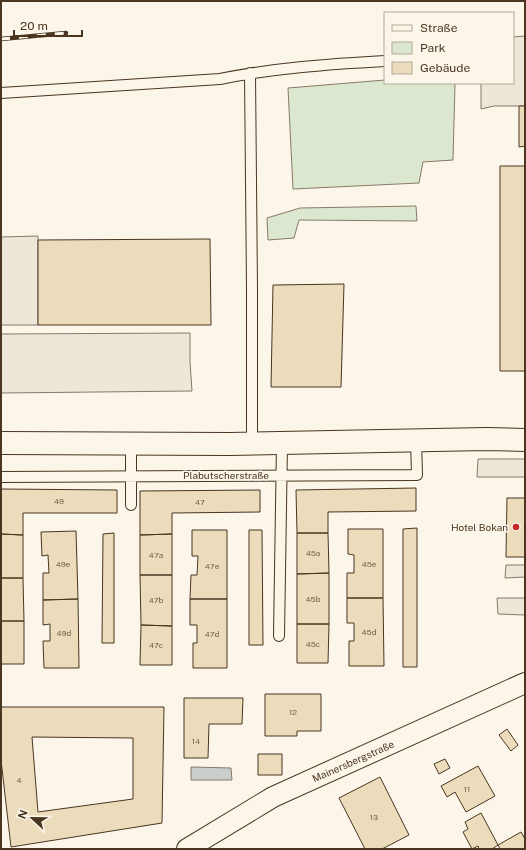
<svg xmlns="http://www.w3.org/2000/svg" width="526" height="850" viewBox="0 0 526 850" font-family="'Public Sans',sans-serif">
<style>
.green{fill:#dce7d0;stroke:#887966}
.parking{fill:#ede7d9;stroke:#887966}
.water{fill:#c9cecd;stroke:#887966}
.building{fill:#ecdcbc;stroke:#4a3520;fill-rule:evenodd}
.lines{fill:none;stroke-linecap:round;stroke-linejoin:round}
.service-casing{stroke:#4a3520;stroke-width:12}
.minor-casing{stroke:#4a3520;stroke-width:22}
.tertiary-casing{stroke:#4a3520;stroke-width:24}
.service{stroke:#fbf6e9;stroke-width:10}
.minor{stroke:#fbf6e9;stroke-width:20}
.tertiary{stroke:#fbf6e9;stroke-width:22}
.rail-casing{stroke:#4a3520;stroke-width:4.5}
.rail{stroke:#fbf6e9;stroke-width:3;stroke-dasharray:9;stroke-linecap:butt}
.poi-dot{fill:#c62828;stroke:#fbf6e9;stroke-width:1.5}
.labels{text-anchor:middle;stroke-width:3;stroke-linejoin:round;paint-order:stroke}
.number-label{font-size:8px;fill:#725f47}
.street-label{font-size:10px;fill:#4a3520;stroke:#fbf6e9}
.poi-label{font-size:10px;fill:#4a3520;stroke:#fbf6e9;text-anchor:end}
</style>
<rect width="100%" height="100%" fill="#fbf6e9"/>
<!-- green -->
<path class="green" d="M385 80V83H455L453 160 423 162 419 183 293 189 288 88Z
M416 206 417 221 299 220 294 238 268 240 267 218 300 208Z"/>
<!-- parking -->
<path class="parking" d="M525 36V106H494L481 109V83H513V37Z
M38 236V325H1V237Z
M190 333V362L192 391 1 393V334Z
M478 459H525V477H477Z
M506 565H525V577L505 578Z
M497 598H525V615L498 614Z"/>
<!-- water -->
<path class="water" d="M191 767 231 768 232 780H191Z"/>
<!-- building -->
<path class="building" d="M519 106H525V146L519 147Z
M500 166H525V371H500Z
M210 239 211 325H38V240Z
M344 284 341 387H271L273 285Z
M416 488V511L328 512V533H297L296 490Z
M1 489 117 490V513H23V535L1 534Z
M260 490V512L172 513V534L140 535V491Z
M507 498H525V557H506Z
M417 528V667H403V529Z
M348 529H383V598H347V573H354V555L348 554Z
M192 530H227V599H190L191 575H197L198 556H192Z
M249 530H262L263 645H249Z
M76 531 78 599 43 600V573H49L48 555 42 556 41 532Z
M114 533V643H102L103 534Z
M297 533H328L329 573 297 574Z
M1 534 23 535V578H1Z
M172 534V575H140V535Z
M329 573V624H297V574Z
M140 575H172V626L141 625Z
M1 578H23L24 621H1Z
M347 598H383L384 666H349V641H354V623H347Z
M78 599 79 668H44L43 641H50V624L43 625V600Z
M190 599H227V668H193V643H197V625H190Z
M1 621H24V664H1Z
M297 624H329L328 663H297Z
M141 625 172 626V665H140Z
M265 694H321V731H297V736H265Z
M184 698H243L242 724H209L208 758H184Z
M1 707H164L162 823 11 847 1 760ZM32 737 133 738V799L38 812Z
M507 729 518 745 511 751 499 735Z
M258 754H282V775H258Z
M445 759 450 768 439 774 434 764Z
M478 766 495 796 466 812 455 792 447 797 441 786Z
M380 777 409 835 382 849H365L339 798Z
M481 813 498 845 492 849H479L478 846 472 849 463 832 468 829 465 822Z
M521 832 525 839V849H500L498 845Z"/>
<g class="lines">
<!-- service casing -->
<g class="service-casing">
<path id="service" d="M250 73 252 289V443
M1 93 220 79C274 68 330 64 385 61
M131 443V505
M1 477 417 475 416 440
M279 636 282 443"/>
</g>
<!-- minor casing -->
<g class="minor-casing">
<path id="minor" d="M187 849 273 797 525 683"/>
</g>
<!-- tertiary casing -->
<g class="tertiary-casing">
<path id="tertiary" d="M1 443 229 444 486 439 525 440"/>
</g>
<!-- service -->
<use href="#service" class="service"/>
<!-- minor -->
<use href="#minor" class="minor"/>
<!-- tertiary -->
<use href="#tertiary" class="tertiary"/>
<!-- rail casing -->
<g class="rail-casing">
<path id="rail" d="M1 39 66 33"/>
</g>
<!-- rail -->
<use href="#rail" class="rail"/>
</g>
<!-- markers -->
<circle class="poi-dot" cx="516" cy="527" r="4"/>
<g class="labels">
<!-- number labels -->
<g class="number-label">
<text x="59" y="504">49</text>
<text x="200" y="505">47</text>
<text x="313" y="556">45a</text>
<text x="156" y="558">47a</text>
<text x="63" y="567">49e</text>
<text x="369" y="567">45e</text>
<text x="212" y="569">47e</text>
<text x="313" y="602">45b</text>
<text x="156" y="603">47b</text>
<text x="369" y="635">45d</text>
<text x="64" y="636">49d</text>
<text x="212" y="637">47d</text>
<text x="313" y="647">45c</text>
<text x="156" y="648">47c</text>
<text x="293" y="715">12</text>
<text x="196" y="744">14</text>
<text x="19" y="783">4</text>
<text x="467" y="792">11</text>
<text x="374" y="820">13</text>
</g>
<!-- street labels -->
<g class="street-label">
<text x="226" y="479">Plabutscherstraße</text>
<text transform="translate(353 761) rotate(-24)" y="4">Mainersbergstraße</text>
</g>
<!-- poi labels -->
<g class="poi-label">
<text x="508" y="531">Hotel Bokan</text>
</g>
</g>
<!-- border -->
<rect width="526" height="850" fill="none" stroke="#4a3520" stroke-width="4"/>
<!-- legend -->
<rect x="384" y="12" width="130" height="72" fill="#fbf6e9" stroke="#b4a999"/>
<rect x="392" y="25" width="20" height="6" fill="#fbf6e9" stroke="#b4a999"/>
<text x="420" y="32" font-size="12" fill="#4a3520">Straße</text>
<rect x="392" y="42" width="20" height="12" fill="#dce7d0" stroke="#b4a999"/>
<text x="420" y="52" font-size="12" fill="#4a3520">Park</text>
<rect x="392" y="62" width="20" height="12" fill="#ecdcbc" stroke="#b4a999"/>
<text x="420" y="72" font-size="12" fill="#4a3520">Gebäude</text>
<!-- north arrow -->
<g transform="translate(32 818) rotate(292)" stroke="#fbf6e9" stroke-width="3" paint-order="stroke">
<path d="M0-3L7 15L0 10L-7 15Z" fill="#4a3520"/>
<text y="-6" font-size="11" font-weight="bold" text-anchor="middle" fill="#4a3520">N</text>
</g>
<!-- scale -->
<path d="M14 30v6h68v-6" fill="none" stroke="#4a3520" stroke-width="2"/>
<text x="20" y="30" font-size="12" fill="#4a3520" stroke="#fbf6e9" stroke-width="3" paint-order="stroke">20 m</text>
</svg>
